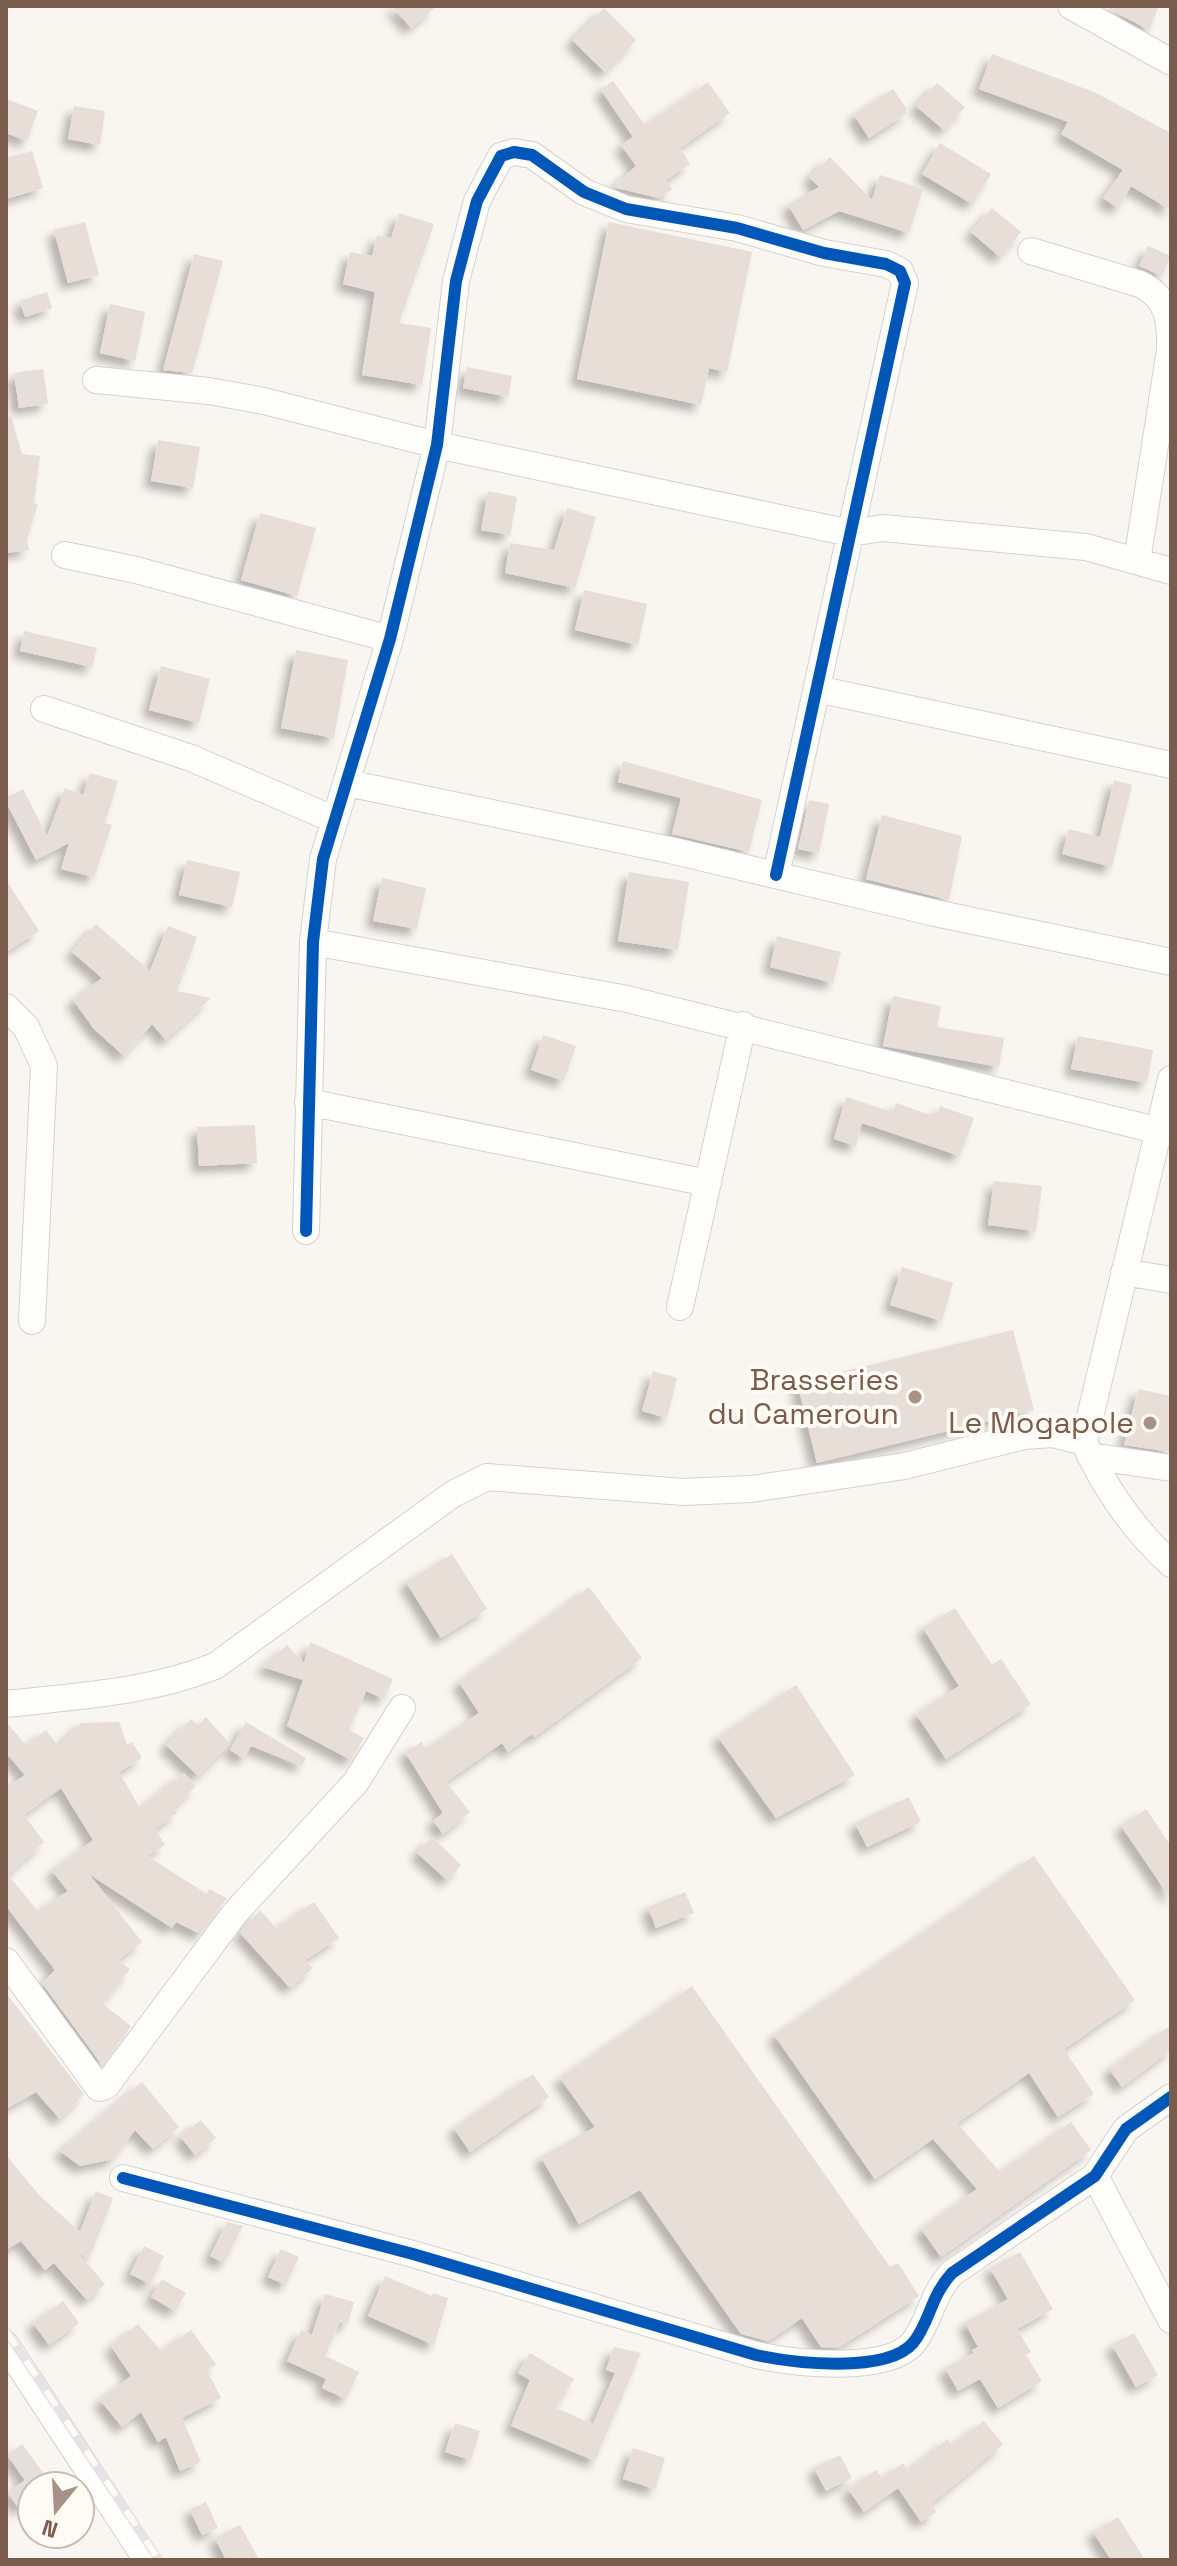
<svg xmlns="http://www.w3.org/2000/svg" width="1177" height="2566" viewBox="0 0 1177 2566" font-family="'Space Grotesk',sans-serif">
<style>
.building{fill:#e6ded7;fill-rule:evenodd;filter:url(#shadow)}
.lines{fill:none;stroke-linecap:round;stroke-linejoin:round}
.minor-casing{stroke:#d7d1cb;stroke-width:28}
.minor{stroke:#fefefd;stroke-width:26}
.rail-casing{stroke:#e6e3e7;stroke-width:9}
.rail{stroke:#fffaf3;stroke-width:6;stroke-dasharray:18;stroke-linecap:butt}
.cycleway-casing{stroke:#fffaf3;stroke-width:17}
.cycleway{stroke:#0057b8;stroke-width:12}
.poi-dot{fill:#a69286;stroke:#fffaf3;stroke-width:3}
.labels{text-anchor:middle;stroke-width:8;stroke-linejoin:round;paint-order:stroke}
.poi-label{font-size:30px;fill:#7a5c4d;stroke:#fffaf3;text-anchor:end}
</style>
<defs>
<filter id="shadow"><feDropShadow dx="-7" dy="7" stdDeviation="4" flood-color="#0004"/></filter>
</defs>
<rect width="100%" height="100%" fill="#f9f5f0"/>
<!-- building -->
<path class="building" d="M392 6H437L411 28Z
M1104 6H1159L1149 30Z
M604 8 636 40 605 72 572 40Z
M992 54 1094 92 1171 133V210L1131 186 1118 208 1103 198 1123 170 1061 134 1068 122 979 89Z
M613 81 645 125 708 82 730 113 680 148 690 164 666 180 672 190 658 198 613 187 636 166 621 145 633 137 601 90Z
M937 83 965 107 944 130 916 106Z
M893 89 906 108V114L869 138 854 115Z
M6 99 38 111 27 141 6 133Z
M74 106 105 111 100 145 68 139Z
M940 143 991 174 972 204 922 174Z
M32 151 43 188 6 199V158Z
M830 157 872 200 880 175 923 189 909 233 839 211 803 230 788 205 819 187 809 177Z
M992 208 1021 232 1000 257 971 232Z
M399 213 434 224 399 323 431 328 422 385 362 375 375 292 343 284 350 252 372 256 377 235 391 238Z
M85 222 99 275 68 283 54 230Z
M609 222 752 252 727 372 709 368 701 405 577 379Z
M1148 246 1171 256 1162 276 1139 266Z
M194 254 223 261 192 373 163 370Z
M47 292 52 308 25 317 20 301Z
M110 304 145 312 135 361 100 353Z
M467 367 512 376 508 397 463 388Z
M43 369 48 404 19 408 14 373Z
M11 416 22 454 40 456 34 503 38 504 27 540 29 550 6 553V417Z
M158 440 200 447 193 488 151 481Z
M488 491 517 497 510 535 481 530Z
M567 508 596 517 575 588 505 573 510 543 554 550Z
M260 513 316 528 297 596 241 580Z
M584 590 647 604 638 645 575 630Z
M24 631 97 648 92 667 20 651Z
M296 650 348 660 334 738 281 728Z
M161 666 210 679 199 723 149 710Z
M623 761 762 800 749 852 672 834 681 798 618 782Z
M90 773 118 781 105 823 112 825 94 877 61 869 69 843 36 860 6 802V798L23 789 47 836 65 788 83 795Z
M1114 780 1132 785 1112 867 1062 854 1069 829 1100 837Z
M809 800 829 804 819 853 798 849Z
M882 815 962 836 949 900 866 879Z
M187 860 240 872 232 907 179 895Z
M629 872 689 882 678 950 618 941Z
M382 878 426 888 417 929 373 921Z
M6 880 39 931 6 952Z
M96 924 150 971 168 926 197 937 177 991 211 998 166 1040 152 1024 124 1056 94 1029 73 1000 102 978 72 952Z
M777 936 841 952 833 983 770 967Z
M893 996 941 1006 937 1027 1004 1038 999 1067 883 1046Z
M543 1035 576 1046 564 1081 531 1070Z
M1078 1036 1153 1050 1147 1083 1071 1069Z
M846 1097 893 1112 896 1103 936 1117 940 1106 974 1118 960 1156 862 1123 856 1146 834 1139Z
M255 1125 257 1163 199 1166 197 1127Z
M994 1181 1042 1186 1036 1231 988 1225Z
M902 1267 953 1283 942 1321 890 1305Z
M1013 1330 1034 1410 817 1463 797 1383Z
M653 1371 677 1378 667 1418 642 1411Z
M1138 1389 1171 1396V1452L1124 1445Z
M452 1554 487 1609 441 1638 406 1582Z
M589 1587 642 1658 534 1737 532 1734 508 1752 502 1743 446 1782 470 1812 443 1834 433 1821 443 1813 405 1752 422 1742 426 1749 479 1713 459 1682Z
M955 1608 992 1665 1001 1659 1031 1704 946 1759 916 1714 959 1686 923 1628Z
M310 1642 393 1679 384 1699 366 1691 349 1730 364 1738 351 1760 287 1726 303 1680 263 1667 287 1645 304 1663Z
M796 1685 855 1775 776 1818 718 1737Z
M206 1717 230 1744 198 1776 166 1745 191 1719 198 1726Z
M6 1722 26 1745 46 1730 58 1746 81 1723 119 1722 127 1745 132 1742 142 1758 119 1772 140 1808 184 1773 196 1786 173 1808 177 1813 155 1829 165 1845 147 1856 207 1894 209 1889 227 1898 200 1934 176 1922 172 1928 89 1874 142 1942 118 1960 130 1969 103 2004 131 2026 102 2065 42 1983 55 1970 6 1906V1788L25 1775 6 1753ZM61 1788 93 1840 52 1871 68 1891 38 1911 8 1875 44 1842 24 1815Z
M246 1722 306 1758 302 1766 251 1746 244 1759 230 1750Z
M909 1797 921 1822 867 1847 855 1823Z
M1146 1809 1171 1846V1899L1121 1826Z
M432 1837 461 1865 447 1880 417 1853Z
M1034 1856 1135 2000 1064 2049 1094 2094 1058 2117 1029 2073 957 2123 1000 2172 1071 2122 1091 2150 941 2257 921 2229 977 2189 933 2139 875 2179 774 2035Z
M685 1892 694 1913 656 1928 648 1907Z
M314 1902 339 1938 305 1960 313 1968 290 1988 240 1933 260 1910 276 1928Z
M692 1986 890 2267 898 2263 919 2296 838 2348 821 2347 802 2318 768 2341 741 2334 640 2190 579 2224 541 2157 595 2127 560 2078Z
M6 1993 84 2094 60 2119 36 2092 6 2109Z
M1171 2025V2050L1122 2087 1109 2069Z
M533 2074 549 2097 470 2152 454 2128Z
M142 2082 179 2127 153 2149 135 2130 113 2159 80 2166 60 2151Z
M201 2120 216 2138 195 2155 180 2136Z
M6 2155 39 2195 80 2232 96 2191 113 2198 89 2259 78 2253 105 2284 87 2300 54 2263 45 2270 21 2241 6 2250Z
M227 2222 243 2226 224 2263 210 2256Z
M144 2246 164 2256 150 2284 130 2274Z
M281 2249 299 2257 286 2285 268 2277Z
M1020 2252 1053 2309 1017 2329 1031 2352 1026 2355 1042 2381 998 2408 980 2379 958 2391 945 2368 974 2353 972 2350 978 2347 965 2323 1008 2299 990 2268Z
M385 2276 432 2296 433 2293 448 2298 434 2345 368 2316Z
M162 2279 186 2293 175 2311 151 2297Z
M325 2294 354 2302 347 2325 340 2322 325 2356 359 2372 346 2399 322 2388 326 2379 287 2361 301 2330 312 2335Z
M63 2301 79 2323 49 2345 33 2323Z
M138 2324 161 2351 191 2330 216 2364 207 2370 221 2398 182 2418 201 2462 180 2471 166 2437 158 2442 141 2412 122 2427 100 2400 131 2376 111 2346Z
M1134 2333 1158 2375 1136 2387 1112 2345Z
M614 2347 641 2353 595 2461 511 2426 530 2380 518 2373 530 2353 574 2379 556 2408 593 2424 615 2373 606 2370Z
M984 2421 1003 2444 931 2504 936 2512 921 2522 898 2488 864 2512 848 2489 876 2470 882 2478 903 2463 908 2471 947 2439 952 2445Z
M455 2423 480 2431 471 2460 445 2452Z
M22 2444 53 2486H32V2500L19 2509 8 2493 25 2480 7 2455Z
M633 2448 665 2458 655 2489 623 2479Z
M840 2455 852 2478 826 2491 814 2468Z
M206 2502 218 2528 202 2535 190 2510Z
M1118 2517 1145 2560H1111L1093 2532Z
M240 2525 259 2560H226L215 2538Z"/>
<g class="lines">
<!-- minor casing -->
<g class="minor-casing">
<path id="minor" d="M1071 6 1171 62
M1031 251 1140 284C1168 297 1171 321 1170 350L1137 561
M96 380 209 391 264 401 437 445 850 533 883 528 1086 547 1171 571
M65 555 136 570 390 639
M817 689 1171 765
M44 709 191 758 335 820
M347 783 670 850 935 913 1171 962
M313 942 627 999 1160 1131
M6 1007 26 1027 44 1066 32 1321
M1171 1079 1084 1442C1105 1489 1133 1529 1171 1564
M308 1102 708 1183
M306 1231 313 942 323 859 390 639 437 445 456 281 477 201 501 156 514 152 532 155 584 192 626 209 737 228 824 253 886 264 900 271 905 283 776 875
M1124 1272 1171 1280
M680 1307 743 1025
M1090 1456 1171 1468
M6 1704C77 1696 148 1693 215 1666L453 1494 487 1477 684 1492 751 1489 905 1466 1024 1436 1052 1434 1084 1442
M6 1961 99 2088 106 2086 235 1913 356 1782 402 1708
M1095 2176 1171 2320
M123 2178 413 2254 756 2355C793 2363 886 2374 913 2343 930 2322 930 2297 952 2273L1095 2176 1126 2129 1171 2097
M6 2345 147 2560"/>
</g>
<!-- minor -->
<use href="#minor" class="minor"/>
<!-- rail casing -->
<g class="rail-casing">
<path id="rail" d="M6 2331 159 2560"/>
</g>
<!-- rail -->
<use href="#rail" class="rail"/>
<!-- cycleway casing -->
<g class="cycleway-casing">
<path id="cycleway" d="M306 1231 313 942 323 859 390 639 437 445 456 281 477 201 501 156 514 152 532 155 584 192 626 209 737 228 824 253 886 264 900 271 905 283 776 875
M123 2178 413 2254 756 2355C793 2363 886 2374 913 2343 930 2322 930 2297 952 2273L1095 2176 1126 2129 1171 2097"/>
</g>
<!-- cycleway -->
<use href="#cycleway" class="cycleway"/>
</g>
<!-- markers -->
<g class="poi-dot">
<circle cx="915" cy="1397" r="8"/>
<circle cx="1150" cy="1423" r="8"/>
</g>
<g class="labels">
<!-- poi labels -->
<g class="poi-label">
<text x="899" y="1390">Brasseries<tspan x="899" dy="34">du Cameroun</tspan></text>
<text x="1134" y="1433">Le Mogapole</text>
</g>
</g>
<!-- border -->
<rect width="1177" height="2566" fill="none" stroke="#7a5c4d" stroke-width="16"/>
<!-- north arrow -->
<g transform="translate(56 2510) rotate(198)"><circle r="38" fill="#fffaf3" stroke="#cabbb1" stroke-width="2"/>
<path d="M0-6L14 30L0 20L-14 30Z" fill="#a69286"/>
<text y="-12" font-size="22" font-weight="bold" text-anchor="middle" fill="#7a5c4d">N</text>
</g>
</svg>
